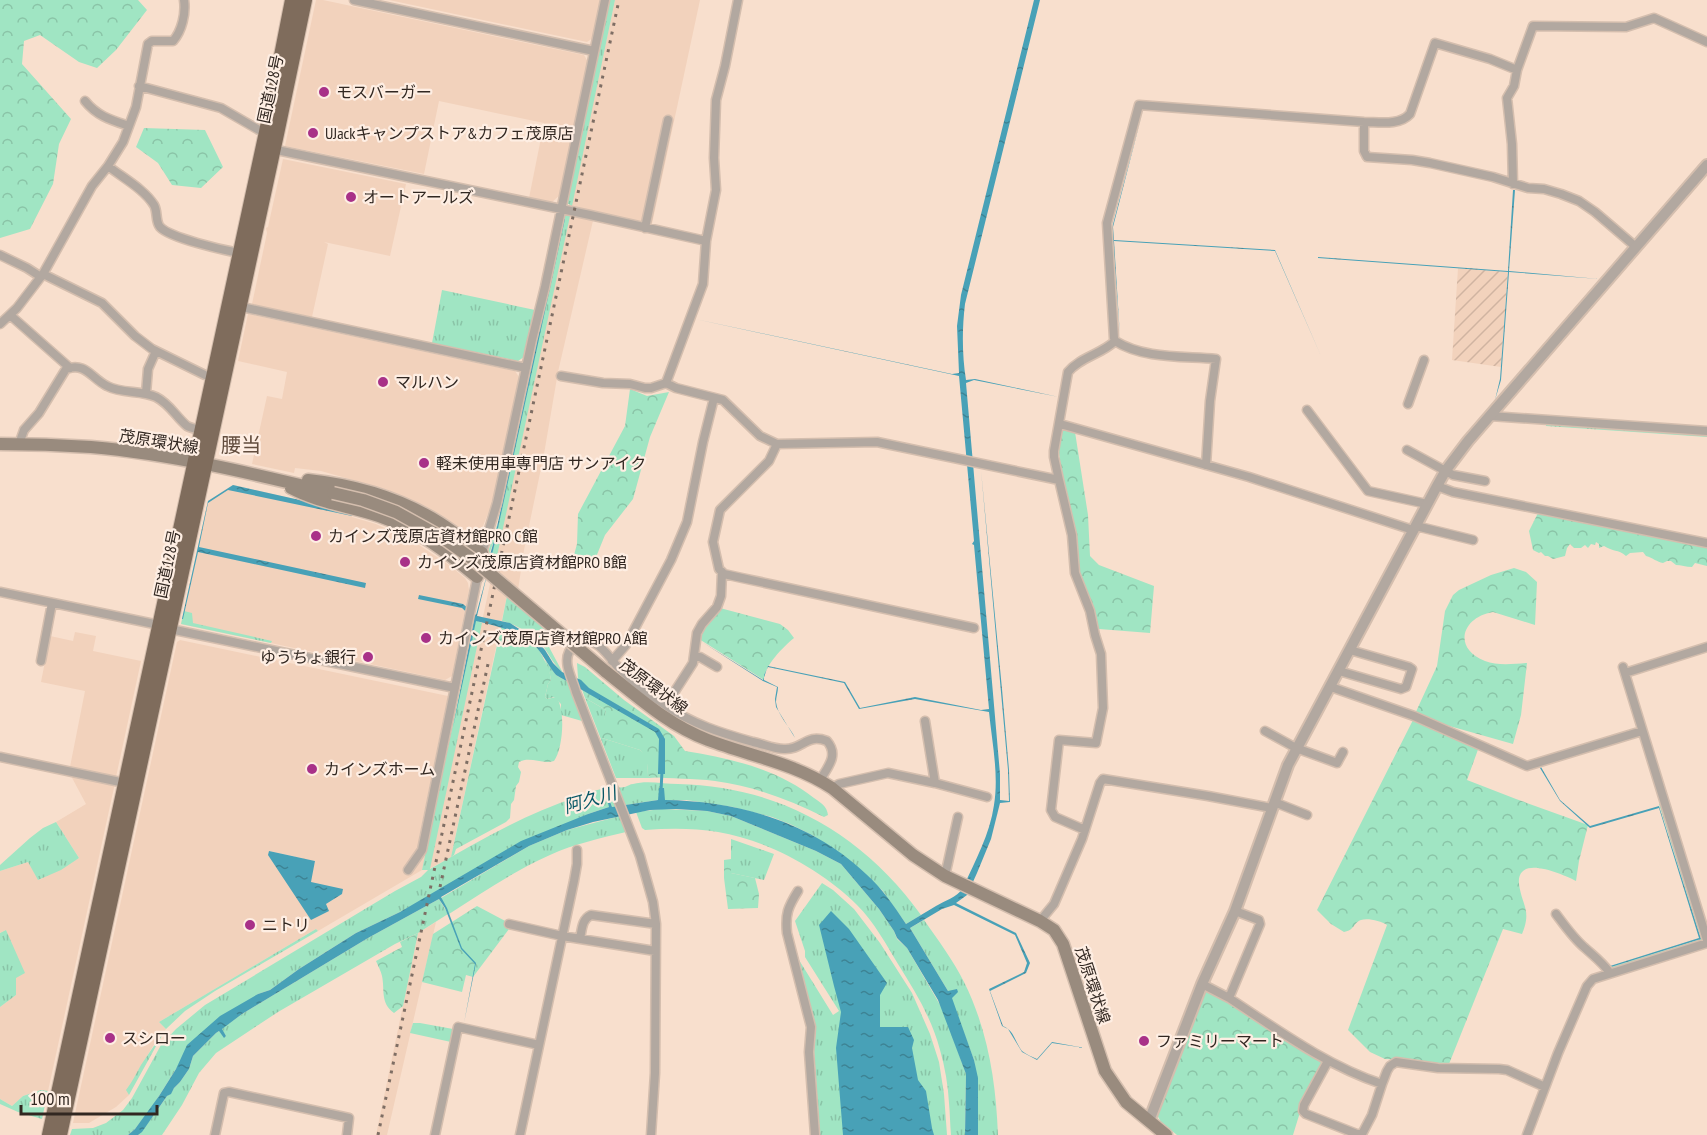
<svg xmlns="http://www.w3.org/2000/svg" width="1707" height="1135" viewBox="0 0 1707 1135" font-family="'PT Sans Narrow','Noto Sans JP',sans-serif">
<style>
.built{fill:#f2d2bc;fill-rule:evenodd}
.industrial{fill:url(#industrial-furrows)}
.grass{fill:url(#grass-tufts)}
.forest{fill:url(#forest-crowns)}
.water{fill:url(#water-ripples)}
.lines{fill:none;stroke-linecap:round;stroke-linejoin:round}
.stream{stroke:#48a1b7;stroke-width:3}
.minor-casing{stroke:#d4beae;stroke-width:11}
.tertiary-casing{stroke:#d4beae;stroke-width:14}
.secondary-casing{stroke:#d4beae;stroke-width:15}
.trunk-casing{stroke:#d4beae;stroke-width:16}
.minor{stroke:#b2a8a0;stroke-width:8}
.tertiary{stroke:#b2a8a0;stroke-width:10}
.secondary{stroke:#998b7e;stroke-width:12}
.trunk{stroke:#7f6c5c;stroke-width:14}
.rail{stroke:#7e6e64;stroke-width:3;stroke-dasharray:3 6;stroke-linecap:butt}
.secondary-bridge-casing{stroke:#d4beae;stroke-width:15;stroke-linecap:butt}
.secondary-bridge{stroke:#998b7e;stroke-width:12}
.poi-dot{fill:#a83188;stroke:#feeee3;stroke-width:2}
.labels{text-anchor:middle;stroke-width:4.5;stroke-linejoin:round;paint-order:stroke}
.street-label{font-size:16px;fill:#312721;stroke:#feeee3}
.poi-label{font-size:16px;fill:#312721;stroke:#feeee3;text-anchor:start}
.water-label{font-size:18px;font-style:italic;fill:#065665;stroke:#feeee3}
.quarter-label{font-size:20px;fill:#624d3e;stroke:#feeee3}
</style>
<defs>
<pattern id="industrial-furrows" width="10" height="10" patternUnits="userSpaceOnUse" patternTransform="scale(1.5)"><rect width="10" height="10" fill="#f2d2bc"/><path d="M-1 1l2-2M0 10L10 0M9 11l2-2" fill="none" stroke="#d0b4a1"/></pattern>
<pattern id="grass-tufts" width="24" height="20" patternUnits="userSpaceOnUse" patternTransform="scale(1.5)"><rect width="24" height="20" fill="#a0e5c3"/><path d="M3 7l-1-3M5 7V3M7 7l1-3M15 17l-1-3M17 17v-4M19 17l1-3" fill="none" stroke="#8ac4a7"/></pattern>
<pattern id="forest-crowns" width="20" height="18" patternUnits="userSpaceOnUse" patternTransform="scale(1.5)"><rect width="20" height="18" fill="#a0e5c3"/><path d="M2 6a3 3 0 1 1 6 0M12 15a3 3 0 1 1 6 0" fill="none" stroke="#8ac4a7"/></pattern>
<pattern id="water-ripples" width="26" height="14" patternUnits="userSpaceOnUse" patternTransform="scale(1.5)"><rect width="26" height="14" fill="#48a1b7"/><path d="M2 4q2-2 4 0t4 0M15 11q2-2 4 0t4 0" fill="none" stroke="#3d8394"/></pattern>
</defs>
<rect width="100%" height="100%" fill="#f8dfcd"/>
<!-- built -->
<path class="built" d="M316 0H323L584 55 588 62 560 195 551 203 529 198 544 123 439 101 424 174 285 146Z
M389 0H601L593 38 587 42Z
M615 0H700L652 224 595 212 558 372 544 454 524 550 516 603 507 596 451 857 429 869Z
M283 159 406 184 390 256 324 242 328 244 312 317 252 304 267 233 266 228 268 227Z
M248 314 515 371 519 377 492 504 483 526 480 538H476L425 506 388 490 321 471 295 468 294 473 252 464 267 396 282 399 287 372 238 361Z
M233 485 353 512 352 517 376 524 416 543 449 565 465 578 468 583 469 590 452 676 445 680 181 624 208 501Z
M75 632 96 636 93 651 141 661 116 777 70 767 85 691 41 682 50 636 73 641Z
M180 640 448 696 419 838 429 841 422 870 318 931 316 929 159 1022 166 1029 153 1046 140 1068 135 1079 127 1090 129 1095 116 1107 89 1123H73L177 642ZM269 851 315 861 310 882 342 894 326 904Z
M70 774 115 783 48 1091 41 1090 23 1096 12 1106 0 1099V1007L16 995 6 930 0 933V871L28 862 39 880 79 858 56 822 86 804Z
M436 922 387 1135H376L418 933Z"/>
<!-- industrial -->
<path class="industrial" d="M1458 268 1508 272 1501 367 1452 360Z"/>
<!-- grass -->
<path class="grass" d="M610 0H615L572 206 567 203Z
M564 216H570L494 570 485 561 498 522 494 541 486 562H489L495 541 564 219Z
M442 290 535 310 524 357 518 361 432 343Z
M1546 423 1707 434V437L1546 426Z
M507 596 550 632 549 647 563 673C554 665 550 656 543 646 534 635 516 624 502 621Z
M184 611 192 613 193 623 272 641 271 643 181 624Z
M475 620 482 623 430 869C477 842 525 814 577 797 586 794 597 789 607 788 613 787 619 788 625 787 628 786 630 784 633 784 647 780 664 784 678 784 779 786 863 834 921 915L906 924 882 890 814 836 792 825 772 817 733 807 686 800H664L663 788 658 800 612 807 609 799V807L588 814 400 912 356 933 299 969 270 990 258 994 176 1069 152 1107 135 1129 128 1135H70L72 1129 93 1128 106 1123 123 1110 132 1098 161 1045 176 1029 205 1005 395 891 421 877 428 870H422Z
M545 660 556 675 568 682 582 721 561 715V704L554 697 547 699 545 697 548 684 551 680C550 672 547 667 545 660Z
M585 698 606 710 602 738 640 750 645 754 647 758 648 775 650 777 660 778H616Z
M1661 803 1702 936V940L1610 970 1608 966 1611 967 1701 939 1659 804Z
M662 809 707 811 731 816 816 851 841 864 879 909 894 931 897 939 907 948 943 1010 966 1074 965 1135H951C950 1124 950 1114 949 1103 948 1085 945 1067 940 1050 932 1019 915 991 898 964 886 944 874 922 857 905 822 870 767 840 718 832 694 828 670 828 645 830L642 828 636 812Z
M620 816 626 832C601 838 574 844 550 855 514 871 482 893 449 914L441 898 529 846 567 830Z
M56 822 79 858 61 870 38 880 28 862 0 871V865L30 838 43 828Z
M731 839 774 854 764 880 731 873Z
M822 883 833 890 854 909 880 943 912 993 930 1034 939 1062 944 1094 947 1135H820L814 1050 816 1028 794 943 799 960 833 1015 839 1011 805 957V951L795 921Z
M439 899 448 914 418 933 395 944 278 1012 216 1053 199 1073 182 1105 162 1135H138L154 1115 167 1096 171 1093 174 1088 180 1082 189 1069 193 1056 216 1033 219 1031 224 1037 226 1036 221 1029 242 1014 368 938Z
M924 920C938 940 953 960 964 982 988 1030 996 1082 998 1135H978V1112L974 1060 948 991 910 928Z
M316 929 318 931 215 991 185 1011 166 1029 160 1039 129 1095 126 1090C132 1082 136 1074 141 1065 149 1053 157 1041 166 1029L159 1022Z
M6 930 25 973 16 978V995L0 1007V933Z
M413 1023H420L453 1029 451 1042 410 1033Z
M41 1090 48 1091 42 1119 18 1112 0 1104V1099L12 1106 23 1096Z"/>
<!-- forest -->
<path class="forest" d="M0 0H138L147 10 116 50 97 68 79 62 40 35 24 41 22 64 71 119 59 144 53 184 30 229 0 238Z
M144 128 205 130 223 167 201 188 172 185 158 163 136 147Z
M630 389 647 396 669 392 650 437 633 499 605 535 594 562 574 555 577 544 578 514 625 426Z
M1064 429 1075 432 1088 515 1090 556 1099 565 1154 586 1150 633 1099 629 1074 557 1058 446 1061 431Z
M1538 513 1707 546V566L1695 563 1692 567C1686 567 1681 565 1676 565L1671 561H1667L1663 563C1657 562 1653 558 1646 556L1643 552 1630 553 1626 556C1618 549 1613 552 1604 546L1599 548V544L1596 542 1595 545 1591 544 1588 548 1585 545 1581 548H1574L1570 544 1567 548 1565 556 1553 559 1548 556H1545L1541 552 1539 553 1533 550 1529 531Z
M1514 568 1526 572 1537 582 1535 625 1493 612C1462 617 1452 648 1485 661 1497 666 1514 664 1527 663L1521 715 1513 744 1414 716 1437 666 1445 611 1453 595 1459 590 1491 575Z
M720 608 780 624 788 630 794 638C783 647 764 666 764 680L699 639 701 631Z
M501 627 531 642 539 650 549 669 551 680 548 684 545 697 547 699 556 697C566 709 563 749 554 761 542 765 531 756 519 762L518 767 521 772 519 782 516 786 514 800 511 804 510 818 506 822 456 849 454 855 451 857Z
M577 663 585 667 624 700 674 736 685 751C730 758 777 769 814 798 821 803 827 806 828 815L824 817C790 800 753 786 715 781 693 778 671 779 650 777L648 775C647 765 648 757 640 750L602 738 601 735 606 710 585 698 578 678Z
M1413 720 1480 744 1467 780 1516 799 1588 825 1579 861 1576 881C1564 875 1516 853 1519 884 1522 906 1532 910 1522 934L1503 929 1449 1064H1429L1411 1060 1385 1059 1370 1052 1348 1030 1387 925C1381 921 1368 918 1361 920 1353 923 1355 930 1344 932L1331 924 1317 910Z
M731 859V873L755 878 759 894 758 908 728 909 724 878V860Z
M477 906 509 923V929L473 977 466 975 462 992 422 982 433 934Z
M418 933 403 1006 394 1013C380 1003 385 990 382 976 381 971 378 966 376 961L402 947 400 942Z
M1202 984 1328 1061 1301 1109 1293 1135H1177L1161 1122 1157 1115Z"/>
<!-- water -->
<path class="water" d="M1034 0H1040L965 304C962 329 962 355 966 380L975 379 1059 397 974 380 966 383 1000 774V800L1009 801 1008 770 981 470 1002 689 1009 770 1010 802 1000 803 991 839 977 873 967 895 956 903 1016 933 1030 963 1026 973 990 991 1003 1026C1014 1030 1015 1042 1022 1051 1026 1054 1032 1057 1037 1059L1052 1042 1085 1048 1052 1043 1037 1060 1022 1052 1008 1029 1002 1026 989 989 1024 972 1027 963 1015 935 954 905 942 909 910 928 948 991 957 989 958 992 952 998 974 1060 978 1078V1135H965L966 1074 938 1000 907 948 897 938 894 931 879 909 841 864 816 851 731 816 707 811 676 809 650 810 593 822 567 830 529 846 441 897 447 908 462 948 476 963 464 1023 475 964 461 949 445 908 439 899 368 938 242 1014 222 1029 226 1036 224 1038 219 1031 216 1033 193 1056 189 1069 180 1082 174 1088 171 1094 167 1096 142 1132 138 1135H128L135 1129 159 1096 176 1069 187 1045 220 1016 258 994 270 990 299 969 356 933 400 912 521 841 588 814 609 807 607 799H609L612 807 658 800 659 788H664L665 800C738 801 812 822 866 874 882 888 894 906 906 924 916 918 926 912 936 906 946 900 956 898 963 888 975 861 990 834 994 805 999 775 992 742 989 712L915 699 859 709 844 683 768 667 764 675V680L778 687C778 692 776 697 776 702 777 715 791 728 795 738L776 707 775 699 777 687 763 681 702 642 763 680 768 666 845 682 860 708 915 697 981 710 989 709 974 545 972 544 974 541 959 376 695 319 952 374 959 373 957 326 961 295Z
M1143 110 1113 227 1114 240 1275 250 1321 356 1275 251 1114 241 1120 337 1112 228Z
M1513 190H1515L1509 271 1599 279 1509 272 1501 380 1495 400 1500 379 1508 272 1318 258V257L1508 271Z
M563 219H565L495 542 477 616 510 623 536 640 545 650 553 663 562 672 581 680 589 688 659 729 665 739V774H658L659 739 655 732 556 675C549 667 544 656 537 648 521 631 497 626 476 621L453 728 474 619 462 608 418 599 419 595 463 604 476 615 486 578 488 563 486 561 487 558H489L494 541Z
M233 485 353 512 352 516 228 490 208 503 199 547 366 583 365 588 198 552 183 619H182L208 501Z
M1541 767 1560 800 1590 826 1659 806 1701 939 1611 967 1610 966 1699 938 1659 808 1590 828 1560 801 1540 768Z
M269 851 315 861 311 882 343 889 342 894 326 904 329 911 311 920 268 855Z
M831 911 849 929 887 983 880 995V1027H908L914 1040 912 1048 918 1080 926 1091 932 1128 934 1135H843L836 1048 841 1012 834 986 819 925Z"/>
<g class="lines">
<!-- stream -->
<path class="stream" d="M661 791 662 771"/>
<!-- minor casing -->
<g class="minor-casing">
<path id="minor" d="M354 0 594 51
M139 86 221 108 259 130 270 133
M85 101C97 116 111 120 129 126
M1364 122V151L1367 157 1412 160 1430 163 1493 177 1528 188 1544 189 1561 194 1579 201 1595 212 1636 247
M272 149 590 215 706 241
M108 166C123 178 144 189 154 205 158 212 155 221 160 227 170 238 223 250 239 253
M1513 184 1512 144 1507 98 1514 86 1517 70 1533 26 1626 27 1654 18 1707 42
M645 228 668 120
M0 255 27 268 41 277
M43 274 102 303 135 336 152 349 205 375 212 377
M237 306 526 368
M10 315 70 368
M0 324 17 308 43 274 92 186 108 166 123 142 136 107 148 44 152 41H173C182 31 186 13 184 0
M561 376 603 383 630 384 645 388H651L666 383 676 388 723 400 760 436 777 444 877 442 1059 480 1054 457V451L1068 372C1080 357 1102 354 1115 341
M666 383 703 284 706 241 716 190 714 158 716 100 725 66 738 0
M146 393 148 369 156 351
M1408 404 1424 360
M1307 410 1368 491 1427 504
M1490 416 1707 431
M1060 424 1249 477 1413 530
M19 444 24 430 39 413 66 369C86 362 91 378 107 386 122 394 141 390 156 397 170 404 176 417 187 426 191 428 196 429 200 430
M777 444 769 461 720 510 713 542 719 569 724 574 742 578 974 628
M1407 450 1453 475 1485 481
M1206 465 1210 401 1216 359C1182 356 1144 359 1115 341L1114 338 1107 223 1139 105 1364 122C1379 122 1399 126 1410 114L1435 43 1490 59 1517 70
M1059 480 1072 535 1075 573 1090 611 1095 635 1101 654 1103 708 1096 743 1059 740 1051 810 1055 817 1085 830
M1437 486 1453 492 1707 543
M1416 526 1473 540
M481 556 497 503 532 340 545 287 605 0
M0 592 159 625
M170 629 455 688
M695 657H700L717 667
M41 661 52 603
M612 661 626 645 671 560 687 522 703 442 714 398
M1623 667 1707 940
M1339 671 1401 689 1406 687 1412 669 1409 667 1350 650
M1625 673 1707 647
M1331 687 1414 716 1527 766 1642 731
M666 705 693 663 697 633 702 624 717 607 721 596 722 572
M1265 731 1296 748 1337 763 1343 752
M0 757 125 783
M935 783 987 797
M832 788 839 784 888 773 935 783 925 721
M1274 802 1307 815
M408 870 422 850 478 574
M945 876 958 817
M798 891C788 907 785 914 787 933L811 1027 809 1052 815 1135
M1556 914C1565 926 1574 939 1585 948 1595 957 1603 963 1610 973
M1040 921 1054 904 1082 839 1100 783 1103 779 1208 796 1272 808
M509 924 562 936 655 951
M580 939C582 929 582 919 591 915L656 924
M1202 984 1229 998 1260 924 1259 920 1235 911
M1229 998C1278 1030 1327 1066 1382 1084L1387 1071 1390 1066 1396 1062 1438 1068 1499 1069 1507 1070 1545 1087
M1328 1061 1304 1105 1303 1111 1306 1114 1357 1134H1362L1372 1115 1382 1084
M215 1135 224 1093 229 1092 349 1118 347 1135
M435 1135 458 1027 539 1045
M520 1135 574 881 577 864V850
M651 1135 655 1073 656 924 653 902 640 856 576 692C573 680 563 664 569 652 573 642 587 638 596 644 605 649 611 660 618 667 632 681 648 694 665 705 692 724 721 733 753 742 763 744 774 749 784 749 803 750 806 733 827 741 839 755 828 767 820 780
M1527 1135 1558 1053 1587 986 1593 979 1707 943"/>
</g>
<!-- tertiary casing -->
<g class="tertiary-casing">
<path id="tertiary" d="M1149 1121 1202 984 1235 911 1288 765 1437 486 1446 470 1468 441 1707 165"/>
</g>
<!-- secondary casing -->
<g class="secondary-casing">
<path id="secondary" d="M0 444C30 444 61 445 91 447 172 454 254 474 333 493
M308 480C355 485 400 498 440 523 454 532 468 543 482 553
M291 488C319 503 350 506 379 516 417 529 447 552 477 577
M605 671C638 697 668 725 708 740 750 756 794 763 832 788L913 855 945 876 1040 921 1054 930 1063 944 1105 1071 1126 1102 1166 1135"/>
</g>
<!-- trunk casing -->
<g class="trunk-casing">
<path id="trunk" d="M49 1135 266 132 292 0
M60 1135 277 134 305 0"/>
</g>
<!-- minor -->
<use href="#minor" class="minor"/>
<!-- tertiary -->
<use href="#tertiary" class="tertiary"/>
<!-- secondary -->
<use href="#secondary" class="secondary"/>
<!-- trunk -->
<use href="#trunk" class="trunk"/>
<!-- rail -->
<path class="rail" d="M440 887 488 664
M378 1135 619 0"/>
<!-- secondary-bridge casing -->
<g class="secondary-bridge-casing">
<path id="secondary-bridge" d="M333 493 363 500 396 512 443 538 475 561 605 671"/>
</g>
<!-- secondary-bridge -->
<use href="#secondary-bridge" class="secondary-bridge"/>
</g>
<!-- markers -->
<g class="poi-dot">
<circle cx="324" cy="92" r="6"/>
<circle cx="313" cy="133" r="6"/>
<circle cx="351" cy="197" r="6"/>
<circle cx="383" cy="382" r="6"/>
<circle cx="424" cy="463" r="6"/>
<circle cx="316" cy="536" r="6"/>
<circle cx="405" cy="562" r="6"/>
<circle cx="426" cy="638" r="6"/>
<circle cx="368" cy="657" r="6"/>
<circle cx="312" cy="769" r="6"/>
<circle cx="250" cy="925" r="6"/>
<circle cx="110" cy="1038" r="6"/>
<circle cx="1144" cy="1041" r="6"/>
</g>
<g class="labels">
<!-- street labels -->
<g class="street-label">
<text transform="translate(270 89) rotate(-78)" y="6">国道128号</text>
<text transform="translate(159 441) rotate(9)" y="6">茂原環状線</text>
<text transform="translate(167 564) rotate(-78)" y="6">国道128号</text>
<text transform="translate(654 686) rotate(37)" y="6">茂原環状線</text>
<text transform="translate(1093 985) rotate(72)" y="6">茂原環状線</text>
</g>
<!-- poi labels -->
<g class="poi-label">
<text x="336" y="98">モスバーガー</text>
<text x="325" y="139">UJackキャンプストア&amp;カフェ茂原店</text>
<text x="363" y="203">オートアールズ</text>
<text x="395" y="388">マルハン</text>
<text x="436" y="469">軽未使用車専門店 サンアイク</text>
<text x="328" y="542">カインズ茂原店資材館PRO C館</text>
<text x="417" y="568">カインズ茂原店資材館PRO B館</text>
<text x="438" y="644">カインズ茂原店資材館PRO A館</text>
<text x="356" y="663" text-anchor="end">ゆうちょ銀行</text>
<text x="324" y="775">カインズホーム</text>
<text x="262" y="931">ニトリ</text>
<text x="122" y="1044">スシロー</text>
<text x="1156" y="1047">ファミリーマート</text>
</g>
<!-- water labels -->
<g class="water-label">
<text transform="translate(590 800) rotate(-16)" y="6">阿久川</text>
</g>
<!-- quarter labels -->
<g class="quarter-label">
<text x="241" y="452">腰当</text>
</g>
</g>
<!-- scale -->
<path d="M21 1105v9h136v-9" fill="none" stroke="#312721" stroke-width="3"/>
<text x="30" y="1105" font-size="18" fill="#312721" stroke="#feeee3" stroke-width="4.5" paint-order="stroke">100 m</text>
</svg>
